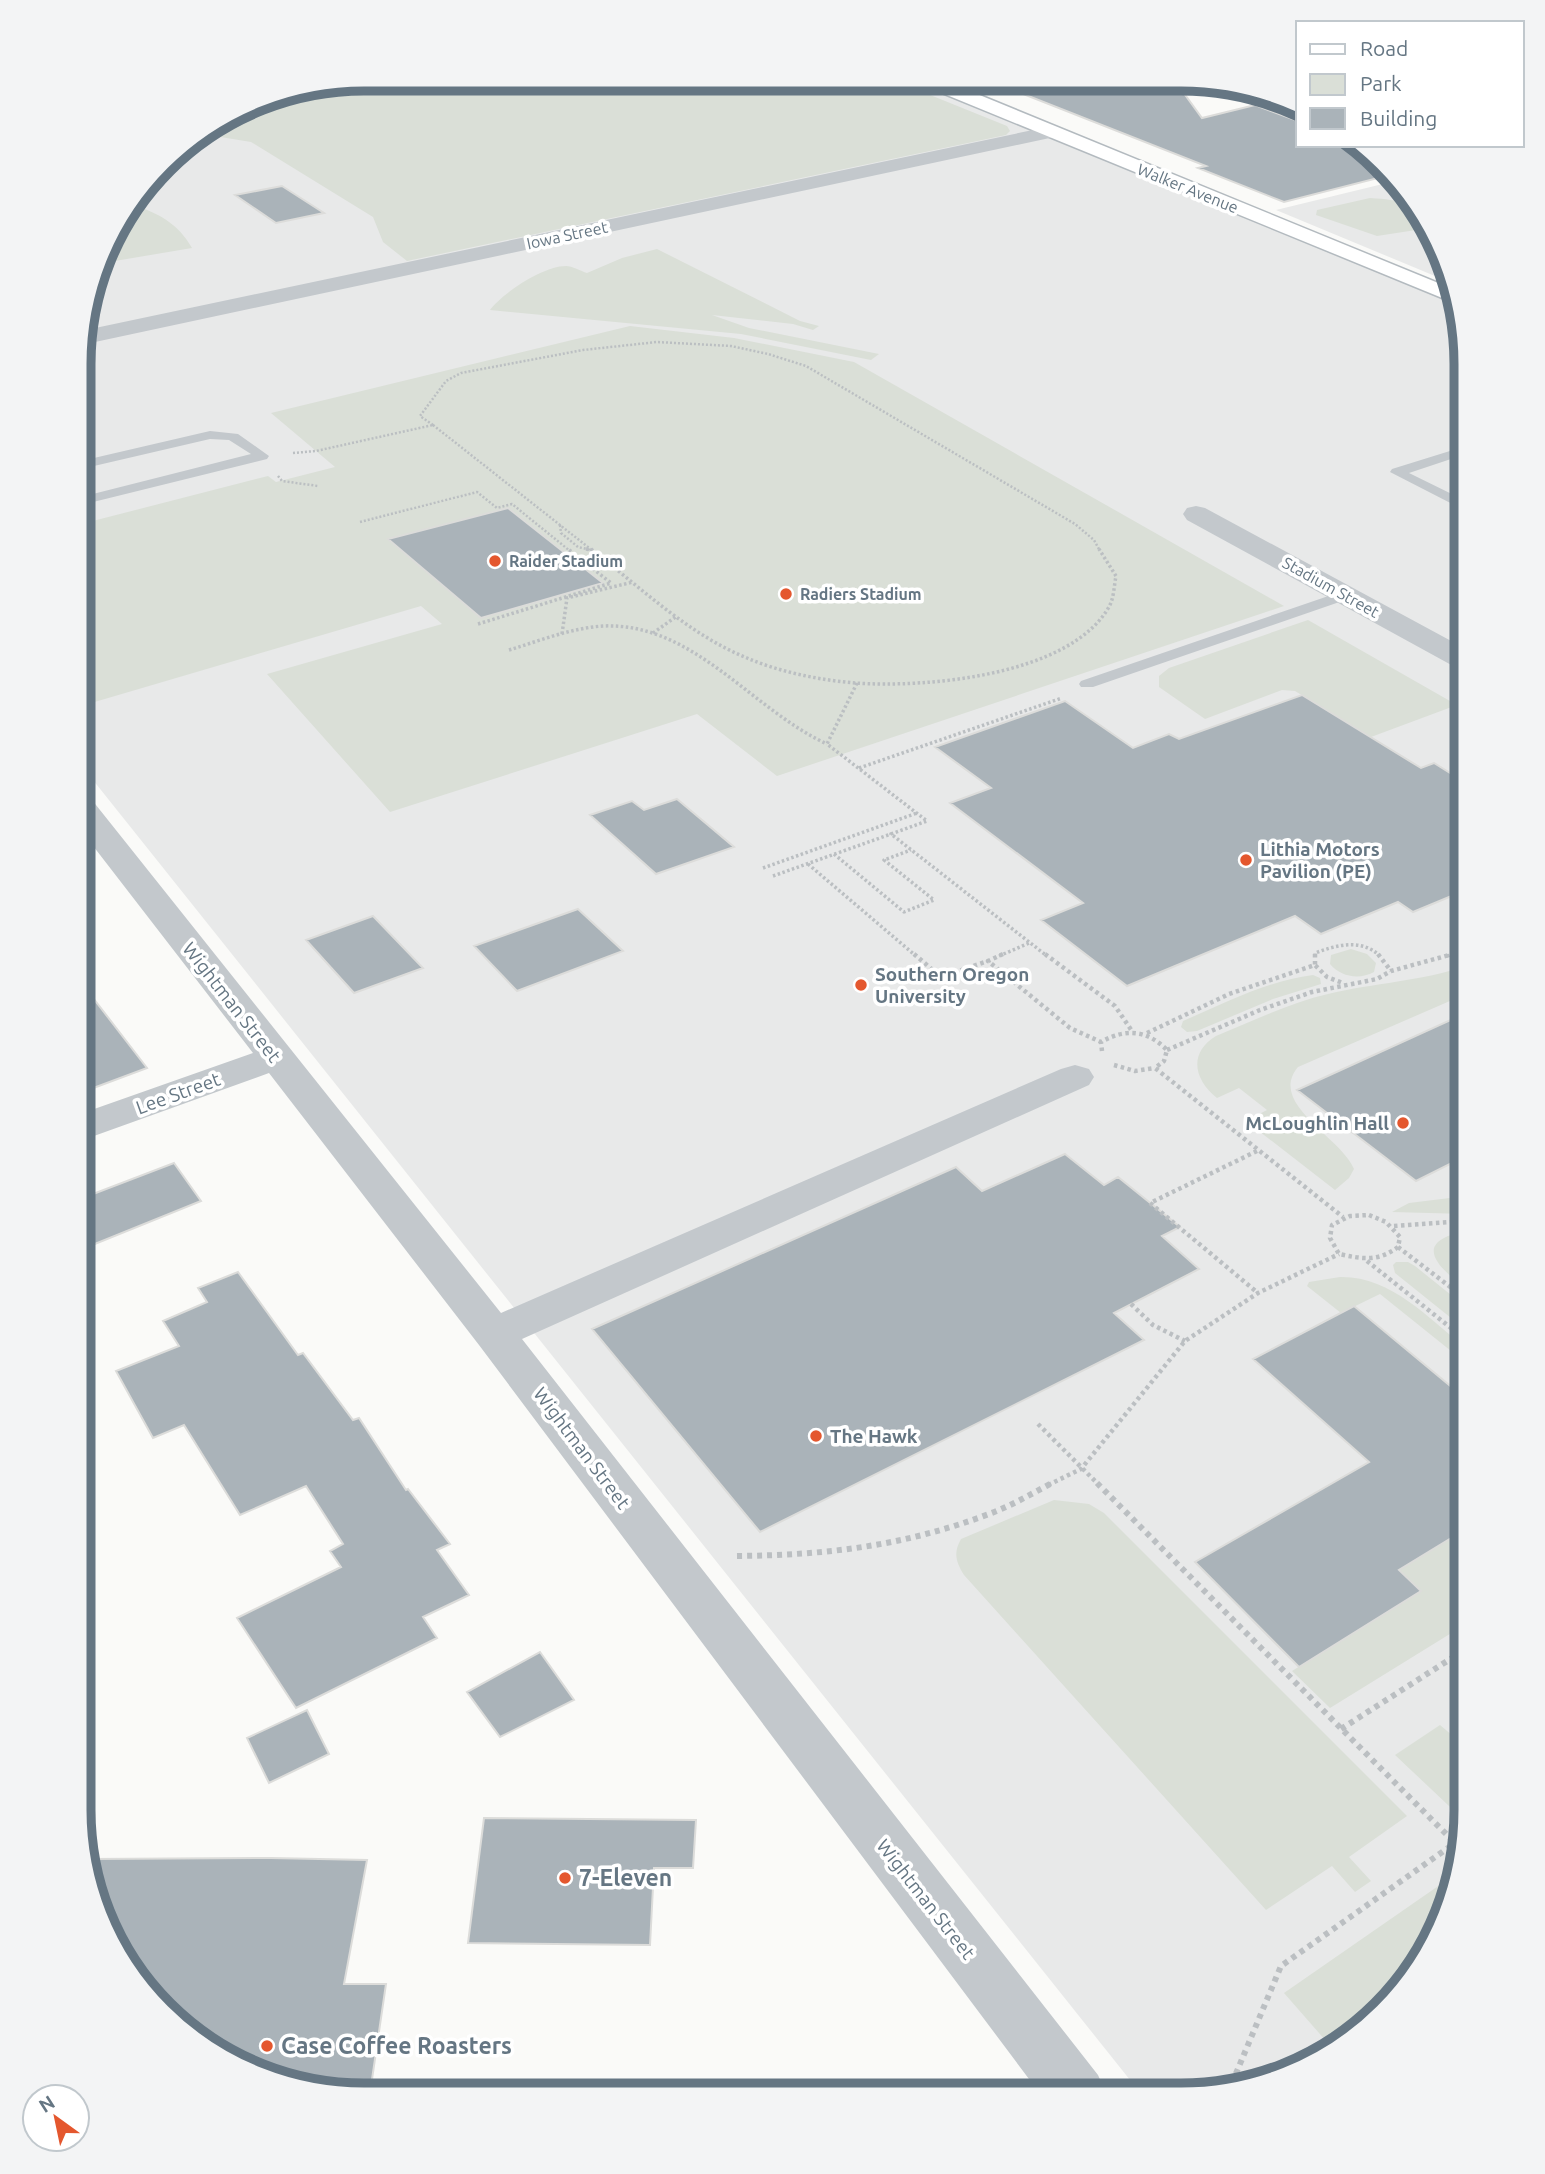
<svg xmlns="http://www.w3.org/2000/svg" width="1545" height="2174" viewBox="0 0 1545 2174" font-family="Ubuntu,sans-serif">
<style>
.built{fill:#e8e9e9}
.green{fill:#dadfd7}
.building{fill:#aab3b9;stroke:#dcdcda;stroke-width:2}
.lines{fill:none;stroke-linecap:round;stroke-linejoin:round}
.secondary-casing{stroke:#b3babf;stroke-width:3}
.path-far4{stroke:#bbbfc2;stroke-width:2;stroke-dasharray:2 2;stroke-linecap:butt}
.path-far3{stroke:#bbbfc2;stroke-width:2.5;stroke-dasharray:2 2;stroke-linecap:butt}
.path-far2{stroke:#bbbfc2;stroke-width:3.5;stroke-dasharray:2.5 2.5;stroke-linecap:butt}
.path-far1{stroke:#bbbfc2;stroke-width:4.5;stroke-dasharray:3.5 3.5;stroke-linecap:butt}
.path{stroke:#bbbfc2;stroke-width:6;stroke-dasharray:5 5;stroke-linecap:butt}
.lane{fill:#c3c8cc;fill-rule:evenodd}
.street{fill:#c3c8cc;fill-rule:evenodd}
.secondary{fill:#fff;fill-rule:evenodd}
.poi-dot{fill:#e4572e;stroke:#fff;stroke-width:2.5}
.labels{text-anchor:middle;stroke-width:7;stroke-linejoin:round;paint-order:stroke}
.far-street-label{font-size:16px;fill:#657683;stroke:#fff}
.far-poi-label{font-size:16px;font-weight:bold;fill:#657683;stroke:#fff;text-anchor:start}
.poi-label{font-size:19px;font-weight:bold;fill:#657683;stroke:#fff;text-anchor:start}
.street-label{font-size:19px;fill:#657683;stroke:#fff}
.near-poi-label{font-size:23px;font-weight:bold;fill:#657683;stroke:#fff;text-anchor:start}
.rim{fill:none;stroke:#657683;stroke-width:9}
</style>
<rect width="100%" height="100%" fill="#fafaf8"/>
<!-- built -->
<path class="built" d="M364 79 922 80 1451 298 1466 363V1829L1451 1902 1418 1969 1369 2025 1307 2066 1182 2095H1142L81 765V326L117 222 176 149 272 94Z
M1391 182 1437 238 1447 281 1276 210Z"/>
<!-- green -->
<path class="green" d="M364 79H453L516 86H554L733 81 898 82 1007 126 1010 131 1006 135 407 261 383 242 373 217 251 142 202 134 272 94Z
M1370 198C1403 200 1408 202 1429 228L1377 236 1316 215 1317 210Z
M131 204C158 213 178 223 192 248L103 263 117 222Z
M657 249 800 321 819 326 813 330 793 324 712 315 749 328 879 354 871 360 741 334 490 310C503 293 543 266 566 266 572 266 581 271 587 273L622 258Z
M630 326 734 338 854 362 1284 606 777 776 697 714 390 812 267 674 442 624 421 606 81 706V524L268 476 276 482 335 467 271 413Z
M1308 620 1457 705 1371 737 1295 691 1282 690 1205 719 1159 687V676L1169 668Z
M1351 949 1367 954 1376 963 1374 972C1359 980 1341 977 1330 964L1331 955Z
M1466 966V994L1298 1067C1267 1104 1341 1137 1354 1169L1349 1178 1335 1190 1246 1121 1267 1110 1239 1088 1217 1098C1194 1080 1188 1053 1216 1036 1253 1021 1289 1003 1328 994 1374 983 1422 981 1466 966Z
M1313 975 1320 978 1321 984 1273 999 1197 1031 1187 1032 1181 1027 1183 1021C1225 1003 1267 981 1313 975Z
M1466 1196V1214L1392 1212 1409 1203Z
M1466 1231V1289C1437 1266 1411 1242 1466 1231Z
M1396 1262H1408L1415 1266 1466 1307V1330L1395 1273 1393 1265Z
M1340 1277C1391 1276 1428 1318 1466 1348V1363L1380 1294 1341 1313 1307 1286 1309 1282Z
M1054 1500 1089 1504 1104 1513 1407 1816 1349 1857 1371 1881 1355 1892 1332 1866 1266 1910 964 1575C956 1562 953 1553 961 1539Z
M1466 1529V1624L1330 1708 1292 1671 1420 1592 1399 1570Z
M1440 1725 1466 1747V1822L1395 1755Z
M1457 1873C1446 1927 1411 1988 1369 2025 1358 2034 1344 2041 1333 2049L1284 1993Z"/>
<!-- building -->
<path class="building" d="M1134 81H1175L1202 118 1255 105 1298 121V145H1361L1386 176 1284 202 1198 168 1206 166 1003 86Z
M282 186 324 213 276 223 235 195Z
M508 508 603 583 481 618 388 539Z
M1302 695 1421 768 1434 763 1466 783V890L1413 912 1398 902 1321 934 1295 916 1127 986 1041 920 1083 903 950 803 991 788 935 747 1065 701 1133 748 1169 734 1179 739Z
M677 799 734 847 656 874 590 815 632 801 644 810Z
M578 909 623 951 517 991 474 946Z
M373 916 423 968 354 993 306 940Z
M80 981 147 1068 80 1093Z
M1466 1013V1156L1416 1181 1297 1090Z
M1065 1154 1104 1185 1118 1177 1180 1227 1162 1236 1199 1269 1114 1313 1144 1340 760 1532 592 1329 956 1167 982 1191Z
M174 1163 201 1201 80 1250V1199Z
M238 1272 298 1355 303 1353 353 1420 359 1418 406 1490 408 1489 450 1544 437 1550 469 1595 423 1617 437 1638 296 1708 237 1618 341 1567 330 1551 343 1544 306 1486 240 1515 184 1425 153 1438 116 1371 179 1346 163 1321 207 1302 198 1288Z
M1354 1306 1466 1399V1529L1399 1570 1421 1591 1299 1667 1195 1562 1369 1462 1253 1359Z
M540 1652 574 1700 500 1737 467 1692Z
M307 1710 329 1754 269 1783 247 1738Z
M484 1818 696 1820 693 1868H654L650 1945 468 1943Z
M271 1858 367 1860 344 1984H386L370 2093 325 2092 255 2074 191 2037 108 1936 90 1859Z"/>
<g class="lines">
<!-- secondary casing -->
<g class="secondary-casing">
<path id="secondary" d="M917 80H943L1448 287 1452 302 920 84Z"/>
</g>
<!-- path-far4 -->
<path class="path-far4" d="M462 79 527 85 697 80"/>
<!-- path-far3 -->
<path class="path-far3" d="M433 425 593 551
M433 425 420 416 446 381 461 373 583 350 657 342 731 346 768 354 806 366 1075 524 1094 540 1100 551
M293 453 316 451 433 425
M278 476 282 481 318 486
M360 522 477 492 497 508 512 504 570 551
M560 525 561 533 578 547 591 550"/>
<!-- path-far2 -->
<path class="path-far2" d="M586 549 591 550
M591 549C640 587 688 634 747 658 780 672 819 680 855 683 926 688 1069 676 1109 607 1114 598 1114 586 1116 576L1099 549
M478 624 611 583 568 549
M653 633 677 616
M562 634 567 598 633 582
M509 650C539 641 571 628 603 626 693 622 751 709 827 744
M857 683 827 744 927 821 891 834 1047 956
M859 768 1062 698
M834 854 904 912 934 900 884 860 911 850
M808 864 916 956
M763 868 917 813
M773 876 891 834
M999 956 1029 943
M1315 956V953C1337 945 1361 938 1380 956
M1447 956 1466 951"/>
<!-- path-far1 -->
<path class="path-far1" d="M914 954 941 977 988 961
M1003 954 988 961 1070 1028 1101 1042
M1045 954 1115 1006 1132 1031
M1315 954V965
M1378 954 1391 971
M1147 1033 1229 994 1315 965 1327 977 1343 983
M1167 1050 1260 1010 1312 992 1377 979 1391 971 1453 954
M1102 1051 1101 1042C1126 1028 1147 1030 1167 1050L1164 1061 1155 1068 1343 1217
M1114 1065 1135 1071 1155 1068
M1257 1151 1150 1203 1258 1293
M1369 1215 1386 1222 1400 1237 1398 1247C1378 1262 1362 1259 1339 1254L1330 1238 1332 1225 1350 1216Z
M1394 1226 1466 1221
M1398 1247 1466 1299
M1367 1261 1466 1340
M1131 1304 1153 1325 1185 1341
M1038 1424 1099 1485
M1048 1485 1081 1469 1185 1341 1258 1293 1339 1254"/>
<!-- path -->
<path class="path" d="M1097 1483 1462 1850
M737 1556C827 1555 904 1546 989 1514 1011 1506 1031 1494 1052 1483
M1341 1729 1466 1649
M1232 2083 1281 1966 1455 1843"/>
<!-- lane -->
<path class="lane" d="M210 431 238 434 269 456 267 459 81 505V497L251 454 229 440 210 439 81 469V461Z
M1466 446V454L1409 473 1466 501V511L1390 472 1392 469Z
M1346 590 1351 592 1354 595 1351 598 1093 687H1081L1079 684 1081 681Z"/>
<!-- street -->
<path class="street" d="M1052 126 1059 128 1061 132 1059 136 81 345V331Z
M1196 506 1205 508 1466 649V670L1455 667 1187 520 1183 514 1187 508Z
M80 797 92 800 501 1313 1061 1069 1075 1065 1089 1069 1094 1077 1089 1085 522 1339 1098 2075 1107 2095H1041L479 1345 269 1073 80 1141V1114L253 1053 80 829Z"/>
<!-- secondary -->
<use href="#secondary" class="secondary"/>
</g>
<!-- markers -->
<g class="poi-dot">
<circle cx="495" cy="561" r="7"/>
<circle cx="786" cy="594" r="7"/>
<circle cx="1246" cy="860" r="7"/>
<circle cx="861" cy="985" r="7"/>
<circle cx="1403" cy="1123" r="7"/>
<circle cx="816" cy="1436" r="7"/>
<circle cx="565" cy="1878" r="7"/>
<circle cx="267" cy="2046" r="7"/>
</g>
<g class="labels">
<!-- far-street labels -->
<g class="far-street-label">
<text transform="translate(1188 188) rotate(22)" y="6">Walker Avenue</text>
<text transform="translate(567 235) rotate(-12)" y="6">Iowa Street</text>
<text transform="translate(1331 587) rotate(29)" y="6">Stadium Street</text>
</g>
<!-- far-poi labels -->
<g class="far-poi-label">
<text x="509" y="567">Raider Stadium</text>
<text x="800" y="600">Radiers Stadium</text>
</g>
<!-- poi labels -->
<g class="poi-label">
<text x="1260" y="856">Lithia Motors<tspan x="1260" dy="22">Pavilion (PE)</tspan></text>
<text x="875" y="981">Southern Oregon<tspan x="875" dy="22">University</tspan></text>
<text x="1389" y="1130" text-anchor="end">McLoughlin Hall</text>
<text x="830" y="1443">The Hawk</text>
</g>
<!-- street labels -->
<g class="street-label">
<text transform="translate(232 1002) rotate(52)" y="7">Wightman Street</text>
<text transform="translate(178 1093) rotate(-20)" y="7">Lee Street</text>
<text transform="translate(582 1448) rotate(53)" y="7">Wightman Street</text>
<text transform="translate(926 1899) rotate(52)" y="7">Wightman Street</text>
</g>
<!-- near-poi labels -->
<g class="near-poi-label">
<text x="579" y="1886">7-Eleven</text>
<text x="281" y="2054">Case Coffee Roasters</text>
</g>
</g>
<!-- crop -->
<path d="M0 0H1545V2174H0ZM364 91H1181A273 273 0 0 1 1454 364V1810A273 273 0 0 1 1181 2083H364A273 273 0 0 1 91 1810V364A273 273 0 0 1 364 91Z" fill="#f3f4f5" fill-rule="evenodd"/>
<path class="rim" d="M364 91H1181A273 273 0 0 1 1454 364V1810A273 273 0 0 1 1181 2083H364A273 273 0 0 1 91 1810V364A273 273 0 0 1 364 91Z"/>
<!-- legend -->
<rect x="1296" y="21" width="228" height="126" fill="#ffffff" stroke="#c1c8cd" stroke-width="2"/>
<rect x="1310" y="44" width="35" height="10" fill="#ffffff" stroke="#c1c8cd" stroke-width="2"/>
<text x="1360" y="56" font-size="21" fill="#657683">Road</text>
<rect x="1310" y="74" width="35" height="21" fill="#dadfd7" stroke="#c1c8cd" stroke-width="2"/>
<text x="1360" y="91" font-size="21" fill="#657683">Park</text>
<rect x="1310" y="108" width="35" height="21" fill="#aab3b9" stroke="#c1c8cd" stroke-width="2"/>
<text x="1360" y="126" font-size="21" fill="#657683">Building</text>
<!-- north arrow -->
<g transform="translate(56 2118) rotate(327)"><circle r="33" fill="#ffffff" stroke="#c1c8cd" stroke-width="2"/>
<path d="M0-5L12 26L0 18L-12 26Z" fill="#e4572e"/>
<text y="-10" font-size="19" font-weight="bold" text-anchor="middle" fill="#657683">N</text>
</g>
</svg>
